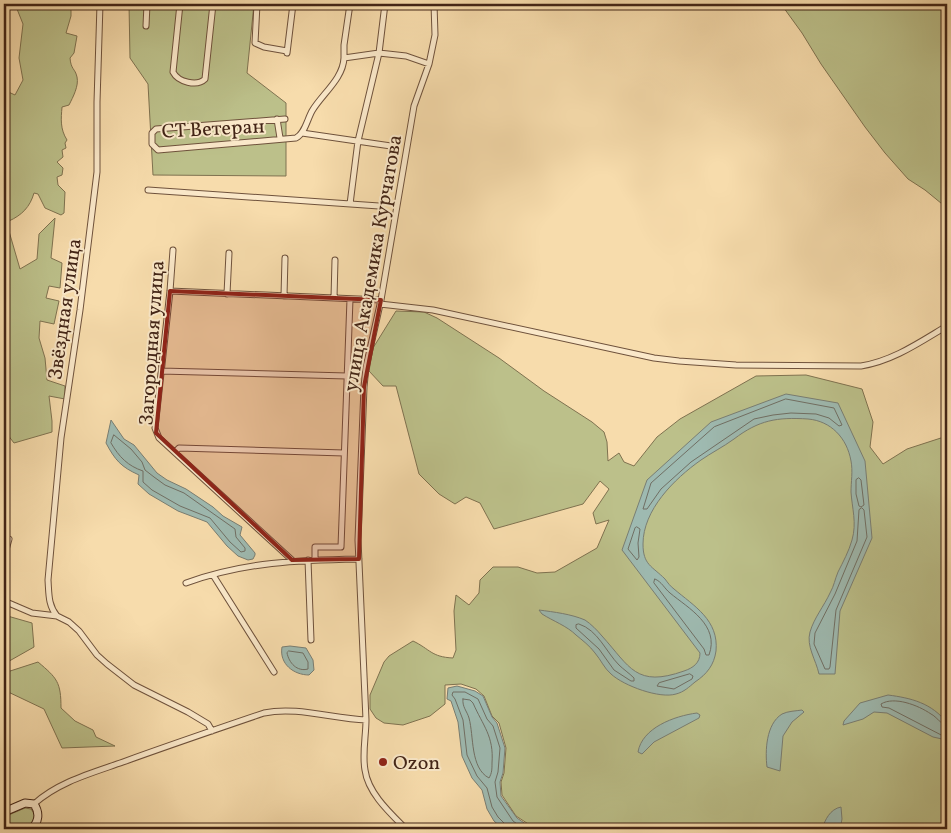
<svg xmlns="http://www.w3.org/2000/svg" width="951" height="833" viewBox="0 0 951 833" font-family="Vollkorn,serif">
<style>
.green{fill:#bcc08a;stroke:#7f7250}
.water{fill:#9ebab1;stroke:#797e73}
.lines{fill:none;stroke-linecap:round;stroke-linejoin:round}
.shore{stroke:#706f64;stroke-width:1}
.street-casing{stroke:#6f523c;stroke-width:7}
.secondary-casing{stroke:#422416;stroke-width:9}
.street{stroke:#fae8c9;stroke-width:5}
.secondary{stroke:#fae8c9;stroke-width:7}
.marked{fill:#8f2418;fill-opacity:0.2;stroke:#8f2418;stroke-width:4;stroke-linejoin:round}
.poi-dot{fill:#8f2418;stroke:#fae8c9;stroke-width:2}
.labels{text-anchor:middle;stroke-width:4;stroke-linejoin:round;paint-order:stroke}
.street-label{font-size:20px;fill:#422416;stroke:#fae8c9}
.poi-label{font-size:20px;fill:#422416;stroke:#fae8c9;text-anchor:start}
</style>
<rect width="100%" height="100%" fill="#f7dcac"/>
<filter id="stains"><feTurbulence type="fractalNoise" baseFrequency=".004" numOctaves="4"/><feColorMatrix values="0 0 0 0 .2 0 0 0 0 .09 0 0 0 0 .02 0 0 0 .5 -.17"/></filter>
<radialGradient id="worn" r=".72"><stop offset=".6" stop-color="#630" stop-opacity="0"/><stop offset="1" stop-color="#630" stop-opacity=".3"/></radialGradient>
<!-- green -->
<path class="green" d="M15 4H71V16L66 33 77 36 74 53 70 58C71 70 75 68 77 77 79 86 73 97 69 105L62 107C61 119 60 129 67 140L65 143 66 148 62 150 63 157 57 162 63 168 62 175 57 177 58 185 65 192 64 213 61 215 45 208 38 194 34 193C30 207 22 215 9 221L4 193V90L15 95 23 80 19 58 23 24Z
M129 4H254L247 73 286 103V176L153 175 148 84 130 58Z
M781 4H947V208L925 190 908 179 885 153 865 127 821 64 802 33Z
M4 214 20 269 37 259 39 234 55 218 51 258 62 263 60 288 49 286 46 298 59 301 54 324 40 321 39 338 45 358 47 380 65 386V399L49 396 52 421V432L14 443 4 430Z
M396 311 424 312 437 318 499 358 544 391 592 422 604 432 607 442 608 461 619 453 624 462 634 466 657 437 680 419 756 376 806 375 862 389 873 422 870 447 883 464 907 449 947 436V829H582L577 825 565 829H536L516 816 502 795 501 782 504 773 506 748 499 723 492 716 484 696 476 689 461 684 445 685V704L430 716 403 725 384 723 376 718 370 709V695L384 662 389 656 413 641C430 649 431 657 453 658L456 650 454 611 456 595 469 605 479 593 480 580 493 567H518L537 573 555 572 597 548 609 520 596 524 593 513 609 489 600 481 583 504 494 529 480 503 466 497 455 504 439 494 419 474 396 386H383L369 371 373 348Z
M4 615 32 623 34 647 4 664Z
M38 662C57 678 61 682 61 708L75 721 93 730 96 737 115 746 62 748 44 709 4 690V673Z
M25 808 31 809 36 816 31 827 26 829H4V817Z"/>
<!-- water -->
<path class="water" d="M786 394 838 403 865 461 872 538 840 611 835 674H819C816 660 806 646 810 632 814 618 824 606 830 593 834 586 835 579 838 572 843 562 849 551 852 540 857 523 852 508 851 492 851 482 853 471 851 461 847 438 831 421 808 419 777 417 759 420 734 439 723 447 711 453 701 460 674 479 643 510 643 544 643 565 652 566 665 579 668 583 670 586 674 589 694 606 719 620 716 651 714 665 707 674 695 682 689 687 684 692 676 694 660 699 624 686 611 674 604 668 601 660 595 653 590 646 582 640 576 635 567 626 553 621 542 614L539 610C554 612 571 614 585 620 591 624 597 630 602 636 630 667 636 688 684 671 693 668 700 663 700 653L622 550 647 480 711 422Z
M111 420 124 439 134 445 157 473 167 480 186 489 213 507 223 516 242 527 240 535 255 553V555L253 559 248 560 238 556 227 546 207 522 178 511 149 494 138 484 139 475C121 467 115 460 106 443Z
M290 646 306 648 313 660 314 670 309 675C294 675 279 664 282 647Z
M457 686 475 691 483 696 492 717 497 723 505 748 503 773 500 782 501 796 517 818 533 829H503L494 821 487 809 482 790 472 778 462 756 458 722 451 701 447 699 448 688Z
M888 695C911 698 932 703 947 723V744L942 739 933 737 887 713 874 712 863 719 843 725 844 721 860 703Z
M802 710 804 712 792 722 783 736 780 771 767 767C765 751 766 724 782 714 788 711 796 711 802 710Z
M697 713 700 715 699 718 654 742 642 754 638 752C642 728 674 716 697 713Z
M841 807 842 819 840 829H822C825 820 830 809 841 807Z"/>
<g class="lines">
<!-- shore -->
<path class="shore" d="M786 399 834 408 842 425 839 426 829 418 816 414 791 413 773 415 754 419 691 462 661 489 647 509H643L651 483 714 427Z
M114 435 131 449 142 462 145 470 154 477 165 485 184 493 235 529 236 537 245 548V551L241 552 230 542 210 518 180 506 152 490 143 482V471C128 466 119 457 111 443Z
M859 478 861 480 864 505 861 507 859 506 856 494V480Z
M862 508 864 510 867 537 836 610 830 667 829 669H825L814 644 815 633 835 594 857 541 859 510Z
M637 527 640 529 638 543 639 557 637 560 628 549 635 528Z
M655 579C662 582 664 588 670 593 688 608 720 625 709 655H706L704 649 654 583Z
M579 624C598 630 606 652 619 665 623 669 629 673 634 678V681H631L614 670 599 649 576 628V625Z
M289 651 303 653 308 662V669C297 672 289 663 287 653Z
M690 674 693 676 692 679 674 689 657 686 659 683Z
M463 699 470 700 473 703C483 726 494 736 492 763 492 769 492 773 489 778 470 768 474 736 469 718 467 711 462 707 463 699Z
M947 725C940 724 937 717 931 714 918 705 894 696 881 704L882 707 889 708 947 738
M506 829 505 824 498 817 492 807 487 788 477 776 467 755 463 720 455 699 452 695 453 692H465L478 699 487 719 493 726 500 748 498 772 495 782 497 797 513 821 524 829"/>
<!-- street casing -->
<g class="street-casing">
<path id="street" d="M180 4 173 72C178 82 197 87 205 79L213 4
M257 4 255 43 264 47 287 51
M350 4 344 45V58L379 53 406 56 429 64
M146 26 147 4
M287 53 293 4
M277 119 280 138
M285 119 156 129 152 133V144L158 150 296 138C305 133 307 120 312 111 322 94 343 79 344 58
M302 133 391 146
M148 190 379 206
M350 204 358 141 379 53 385 4
M173 250 170 291 155 428 159 438 292 560
M170 291 381 300
M227 294 229 253
M284 296 285 258
M334 298 335 260
M380 304 433 310 654 358 679 361 736 365 861 366C893 361 920 342 947 326
M161 371 347 376
M175 452 179 448 344 453
M4 557 9 539
M315 559V547H341L350 299
M308 560 311 640
M213 575 274 672
M186 583C244 562 299 560 359 559
M4 601 32 613 57 616 69 622 79 631 97 655 107 664 134 685 188 712 208 724 212 731
M57 616C48 605 49 594 48 580L61 438 80 310 97 172V102L100 4
M366 720C366 736 362 754 365 770 368 793 390 813 406 829
M34 804C58 782 92 773 123 762 170 745 217 729 264 713 297 706 333 719 366 720L358 540 364 387 366 367 381 300 414 106 429 64 435 35 434 4"/>
</g>
<!-- secondary casing -->
<g class="secondary-casing">
<path id="secondary" d="M4 812 25 803 34 804C40 813 39 822 31 829"/>
</g>
<!-- street -->
<use href="#street" class="street"/>
<!-- secondary -->
<use href="#secondary" class="secondary"/>
</g>
<!-- marked area -->
<path class="marked" d="M170 291 381 300 364 387 359 559 292 560 156 433Z"/>
<!-- markers -->
<circle class="poi-dot" cx="383" cy="762" r="5"/>
<g class="labels">
<!-- street labels -->
<g class="street-label">
<text transform="translate(213 128) rotate(-3)" y="7">СТ Ветеран</text>
<text transform="translate(372 263) rotate(-80)" y="7">улица Академика Курчатова</text>
<text transform="translate(64 309) rotate(-82)" y="7">Звёздная улица</text>
<text transform="translate(151 343) rotate(-86)" y="7">Загородная улица</text>
</g>
<!-- poi labels -->
<g class="poi-label">
<text x="393" y="769">Ozon</text>
</g>
</g>
<!-- margin -->
<rect width="951" height="833" fill="none" stroke="#f7dcac" stroke-width="20"/>
<rect x="5" y="5" width="941" height="823" fill="none" stroke="#422416" stroke-width="2.5"/>
<rect x="10" y="10" width="931" height="813" fill="none" stroke="#422416"/>
<rect width="100%" height="100%" filter="url(#stains)"/>
<rect width="100%" height="100%" fill="url(#worn)"/>
</svg>
